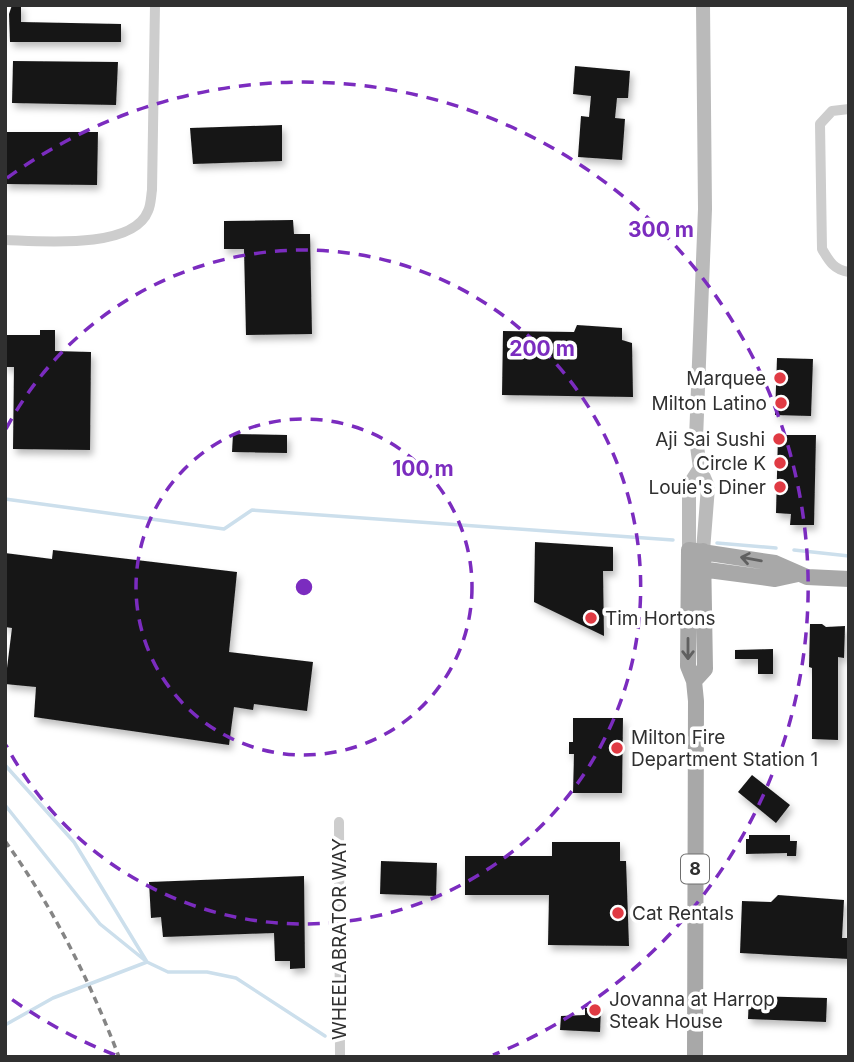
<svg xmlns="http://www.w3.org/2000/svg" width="854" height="1062" viewBox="0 0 854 1062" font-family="Inter,sans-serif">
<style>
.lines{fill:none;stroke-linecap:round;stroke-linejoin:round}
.stream{stroke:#ccdfec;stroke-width:3.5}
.building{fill:#171717;filter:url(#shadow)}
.minor{stroke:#cdcdcd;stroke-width:10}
.secondary{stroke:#bababa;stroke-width:14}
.primary{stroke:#a8a8a8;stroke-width:16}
.rail{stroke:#858585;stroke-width:3.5;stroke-dasharray:7 5;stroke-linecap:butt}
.oneway{stroke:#606060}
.ring{fill:none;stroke:#7b2cbf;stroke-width:3.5;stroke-dasharray:12 9}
.poi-dot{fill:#e03a43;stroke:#fff;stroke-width:2.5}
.labels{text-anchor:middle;stroke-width:7;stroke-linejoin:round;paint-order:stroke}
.shield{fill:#fff;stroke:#6e6e6e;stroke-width:2}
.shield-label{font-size:18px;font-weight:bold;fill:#303030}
.poi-label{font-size:19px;fill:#303030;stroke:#fff;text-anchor:end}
.street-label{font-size:19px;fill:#303030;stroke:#fff}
.centre{fill:#7b2cbf;stroke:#fff;stroke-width:3.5}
.ring-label{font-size:21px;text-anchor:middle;font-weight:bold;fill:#7b2cbf;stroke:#fff;stroke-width:7;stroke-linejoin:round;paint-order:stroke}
</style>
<defs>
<filter id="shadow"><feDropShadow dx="3" dy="5" stdDeviation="3.5" flood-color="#0004"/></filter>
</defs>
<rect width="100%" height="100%" fill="#fff"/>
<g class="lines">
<!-- stream -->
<path class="stream" d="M5 499 224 529 252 510 673 540
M717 543 776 548
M794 550 849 556
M5 765 74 842 147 962 168 972H207L236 978 325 1036
M5 805 100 924 147 962 53 998 5 1025"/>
</g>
<!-- building -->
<path class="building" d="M12 5H21V22L121 24V42H10L9 14Z
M13 61 118 62 116 105 12 103Z
M575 66 630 71 628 98H617L615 118 625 119 622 160 578 157 581 116 589 117 591 96 573 94Z
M282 125V161L193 164 190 128Z
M5 132H98L97 185 5 184Z
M293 220 294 234H310L312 334 246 335 244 249H224V221Z
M577 325 622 328V340L632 343 633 397 502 395 503 331 574 332Z
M40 330H55V351L91 352 90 450 13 449 14 367H5V335H40Z
M777 358 813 359 811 416 775 415Z
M233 434 287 435V453L232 452Z
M778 435H816L814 525H790L791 514 776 513Z
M535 542 613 547V571H603L604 636 534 602Z
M53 550 237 572 229 652 313 662 307 711 254 704 253 710 234 707 229 745 34 717 36 687 5 684 12 628 5 627V553L52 559Z
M810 624H822L826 627 845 626 844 658 838 657V740L812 739V668L809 667Z
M773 649V674H758V659H735V650Z
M573 718H623L622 793H573L574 754H569V742H573Z
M752 775 790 805 776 823 738 792Z
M749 835H790V841H797L796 856H787V853L746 854V839H749Z
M552 842H620V861H626L629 946 548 945 549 895H465V856H552Z
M381 861 437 863 436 896 380 894Z
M304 876 305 968 290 969V961H275L274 933 163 937 161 917 151 918 149 882Z
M778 895 844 900 842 938H849V959L740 953 742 901 771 902Z
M749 996 827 998 826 1022 748 1019Z
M585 1008H601L600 1032 560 1030 561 1016 585 1015Z"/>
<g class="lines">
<!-- minor -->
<path class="minor" d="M849 109 832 111 820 124 822 249C829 261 834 270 849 272
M5 240C40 241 133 250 148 211 151 205 151 196 152 190L155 5
M339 822 340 1057"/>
<!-- secondary -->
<path class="secondary" d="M689 550V485L700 468
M703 551 708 487 700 468 696 439 705 209 703 5"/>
<!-- primary -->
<path class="primary" d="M693 568 775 579 798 574
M694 681 705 669 703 551
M695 1057 696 701 694 681 688 666 689 550 775 563 807 577 849 579"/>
<!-- rail -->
<path class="rail" d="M5 841C53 907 90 981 119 1057"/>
</g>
<!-- one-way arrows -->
<defs><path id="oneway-shaft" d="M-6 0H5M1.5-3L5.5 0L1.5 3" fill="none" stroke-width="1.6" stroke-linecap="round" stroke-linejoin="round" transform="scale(1.75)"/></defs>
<g class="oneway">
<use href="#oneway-shaft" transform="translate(751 559) rotate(-170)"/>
<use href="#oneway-shaft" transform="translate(688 649) rotate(90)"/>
</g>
<!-- distance rings -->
<g class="ring">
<circle cx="304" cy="587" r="168"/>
<path d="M6 429A337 337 0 1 1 6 745"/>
<path d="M115 1055A505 505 0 0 1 7 996M7 178A505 505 0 1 1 493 1055"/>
</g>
<!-- markers -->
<g class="poi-dot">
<circle cx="780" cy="378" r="7"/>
<circle cx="781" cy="403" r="7"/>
<circle cx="779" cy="439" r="7"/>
<circle cx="780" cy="463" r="7"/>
<circle cx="780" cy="487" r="7"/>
<circle cx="591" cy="618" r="7"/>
<circle cx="617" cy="748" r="7"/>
<circle cx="618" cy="913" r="7"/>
<circle cx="595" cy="1010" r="7"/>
</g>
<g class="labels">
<!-- shield labels -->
<rect class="shield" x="681" y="854.5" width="28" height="29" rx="5"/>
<g class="shield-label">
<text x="695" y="875">8</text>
</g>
<!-- poi labels -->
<g class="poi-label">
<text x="766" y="385">Marquee</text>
<text x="767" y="410">Milton Latino</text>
<text x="765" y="446">Aji Sai Sushi</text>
<text x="766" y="470">Circle K</text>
<text x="766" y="494">Louie's Diner</text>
<text x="605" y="625" text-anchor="start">Tim Hortons</text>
<text x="631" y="744" text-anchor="start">Milton Fire<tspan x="631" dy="22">Department Station 1</tspan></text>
<text x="632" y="920" text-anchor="start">Cat Rentals</text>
<text x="609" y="1006" text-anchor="start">Jovanna at Harrop<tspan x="609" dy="22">Steak House</tspan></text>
</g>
<!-- street labels -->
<g class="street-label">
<text transform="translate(339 939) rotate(-90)" y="7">WHEELABRATOR WAY</text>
</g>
</g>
<circle cx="304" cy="587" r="10" class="centre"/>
<g class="ring-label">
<text x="661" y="237">300 m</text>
<text x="542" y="356">200 m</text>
<text x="423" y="476">100 m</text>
</g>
<!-- border -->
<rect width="854" height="1062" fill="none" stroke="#303030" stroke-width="14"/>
</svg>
